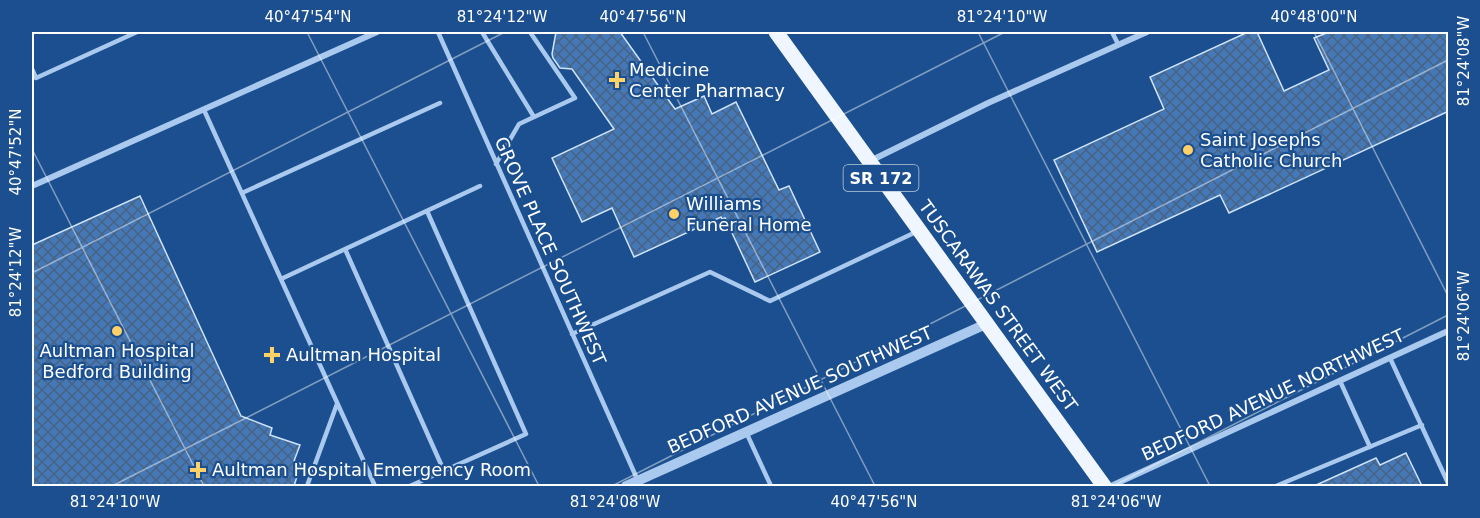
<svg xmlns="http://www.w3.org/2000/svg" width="1480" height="518" viewBox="0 0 1480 518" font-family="'DejaVu Sans',sans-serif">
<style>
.building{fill:url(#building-cross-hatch);stroke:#cfe3fa;stroke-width:1.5}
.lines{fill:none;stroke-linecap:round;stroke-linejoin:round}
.service{stroke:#a9c9ee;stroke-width:4.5}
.minor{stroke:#a9c9ee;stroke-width:6}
.tertiary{stroke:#a9c9ee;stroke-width:10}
.primary{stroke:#f0f6ff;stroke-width:15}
.ticks{fill:none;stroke:#fff;stroke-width:1.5;stroke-opacity:0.45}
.poi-dot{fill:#ffd166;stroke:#1b4f8f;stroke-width:2}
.labels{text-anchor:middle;stroke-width:4.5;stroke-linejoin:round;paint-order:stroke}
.shield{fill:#1b4f8f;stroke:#bbcadd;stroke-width:1.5}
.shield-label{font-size:16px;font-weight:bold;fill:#fff}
.poi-label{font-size:18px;fill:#fff;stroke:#1b4f8f;text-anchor:start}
.street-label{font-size:18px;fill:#fff;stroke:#1b4f8f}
.neatline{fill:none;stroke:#fff;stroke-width:2}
.ticks-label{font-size:15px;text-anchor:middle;fill:#fff}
</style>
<defs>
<pattern id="building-cross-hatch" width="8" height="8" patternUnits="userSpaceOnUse" patternTransform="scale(1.5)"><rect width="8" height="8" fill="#4478b7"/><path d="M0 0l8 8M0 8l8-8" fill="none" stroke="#486282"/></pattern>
</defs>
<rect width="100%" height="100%" fill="#1b4f8f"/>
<!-- building -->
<path class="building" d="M556 32H620L675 109 704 96 712 114 736 102 779 190 789 186 820 252 755 282 725 218 722 219 721 217 634 257 612 208 582 222 552 158 614 129 572 69 560 68 553 58 552 54Z
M1248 32H1257L1284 91 1329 70 1314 38 1329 32H1449V111L1229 213 1220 195 1097 252 1054 160 1164 109 1150 77Z
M140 196 241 416 272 428 270 435 300 445 294 461 301 464 294 486H32V245Z
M1406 453 1422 486H1314L1376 458 1380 465Z"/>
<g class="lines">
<!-- service -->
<path class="service" d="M438 32 638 481
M482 32 534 117
M1112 32 1118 44
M32 69 36 78 137 32
M204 110 375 486
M496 164 519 124 575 98 530 32
M242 193 440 103
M345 249 444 471
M281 279 480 186
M572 334 710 272 770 301 918 231
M1390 358 1448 483
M1340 381 1370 447
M746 432 771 486
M307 486 337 404
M410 486 526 434 427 211
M1276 486 1422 425"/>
<!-- minor -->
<path class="minor" d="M870 161 988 103 1147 32
M32 186 377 32
M1111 486 1448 331"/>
<!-- tertiary -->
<path class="tertiary" d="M626 486 986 324"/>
<!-- primary -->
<path class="primary" d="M776 32 1104 486"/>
</g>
<!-- ticks -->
<path class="ticks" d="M307 32 539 486M643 32 875 486M978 32 1210 486M1314 32 1448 296M32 149 204 486M32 273 505 32M112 486 1005 32M612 486 1448 60M1113 486 1448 315"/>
<!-- markers -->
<g class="poi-dot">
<path d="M614 71h6v6h6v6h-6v6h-6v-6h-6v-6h6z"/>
<circle cx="1188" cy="150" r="6"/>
<circle cx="674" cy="214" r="6"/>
<circle cx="117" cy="331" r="6"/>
<path d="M269 346h6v6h6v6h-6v6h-6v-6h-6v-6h6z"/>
<path d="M195 461h6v6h6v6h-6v6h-6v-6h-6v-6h6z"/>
</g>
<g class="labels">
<!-- shield labels -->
<rect class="shield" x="843.5" y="165" width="75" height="26" rx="4.5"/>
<g class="shield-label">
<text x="881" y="184">SR 172</text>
</g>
<!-- poi labels -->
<g class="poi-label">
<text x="629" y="76">Medicine<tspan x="629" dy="21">Center Pharmacy</tspan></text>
<text x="1200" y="146">Saint Josephs<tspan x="1200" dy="21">Catholic Church</tspan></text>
<text x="686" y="210">Williams<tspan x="686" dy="21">Funeral Home</tspan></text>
<text x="117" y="357" text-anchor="middle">Aultman Hospital<tspan x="117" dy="21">Bedford Building</tspan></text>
<text x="286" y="361">Aultman Hospital</text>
<text x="212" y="476">Aultman Hospital Emergency Room</text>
</g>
<!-- street labels -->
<g class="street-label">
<text transform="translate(550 251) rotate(66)" y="6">GROVE PLACE SOUTHWEST</text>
<text transform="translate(998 306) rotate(54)" y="6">TUSCARAWAS STREET WEST</text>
<text transform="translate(800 390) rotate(-24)" y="6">BEDFORD AVENUE SOUTHWEST</text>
<text transform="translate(1273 395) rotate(-25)" y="6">BEDFORD AVENUE NORTHWEST</text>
</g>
</g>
<!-- border -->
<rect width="1480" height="518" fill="none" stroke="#1b4f8f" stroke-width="66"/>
<rect x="33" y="33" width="1414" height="452" class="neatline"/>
<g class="ticks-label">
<text x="308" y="22">40°47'54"N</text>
<text x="502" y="22">81°24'12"W</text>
<text x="643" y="22">40°47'56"N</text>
<text x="1002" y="22">81°24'10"W</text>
<text x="1314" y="22">40°48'00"N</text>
<text transform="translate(1464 61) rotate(-90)" y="5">81°24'08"W</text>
<text transform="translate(16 152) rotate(-90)" y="5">40°47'52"N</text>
<text transform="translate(16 272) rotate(-90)" y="5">81°24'12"W</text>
<text transform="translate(1464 316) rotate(-90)" y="5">81°24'06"W</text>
<text x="115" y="507">81°24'10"W</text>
<text x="615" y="507">81°24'08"W</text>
<text x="874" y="507">40°47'56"N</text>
<text x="1116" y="507">81°24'06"W</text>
</g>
</svg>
